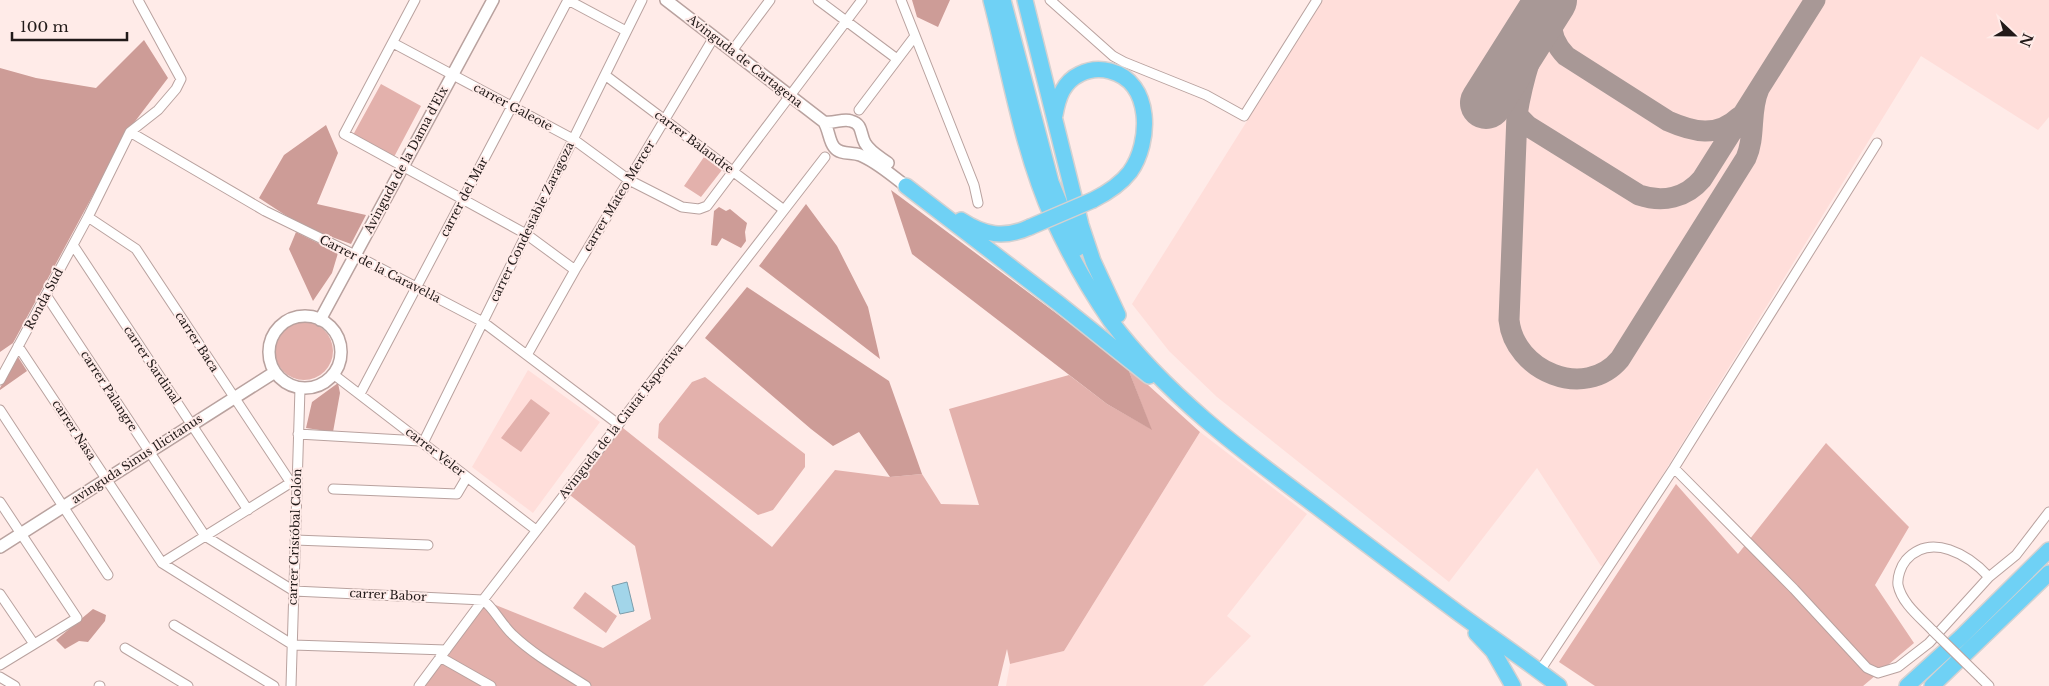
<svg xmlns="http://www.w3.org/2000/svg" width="2049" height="686" viewBox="0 0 2049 686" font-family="'Libre Baskerville',serif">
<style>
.built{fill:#ffdeda}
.green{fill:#e3b1ac}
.forest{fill:#cd9c97}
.water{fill:#a2d5e9;stroke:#7c9dab}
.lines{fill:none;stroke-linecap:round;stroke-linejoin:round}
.taxiway{stroke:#a89896;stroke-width:21}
.runway{stroke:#a89896;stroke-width:52}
.street-casing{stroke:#b9a29f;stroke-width:11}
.secondary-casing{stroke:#b9a29f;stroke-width:14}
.highway-casing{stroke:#d3d1d1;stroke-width:18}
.street{stroke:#fff;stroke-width:9}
.secondary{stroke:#fff;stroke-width:11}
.highway{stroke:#6fd1f5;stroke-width:15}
.street-bridge-casing{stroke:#b9a29f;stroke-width:11;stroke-linecap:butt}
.highway-bridge-casing{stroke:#d3d1d1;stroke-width:18;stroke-linecap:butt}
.street-bridge{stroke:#fff;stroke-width:9}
.highway-bridge{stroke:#6fd1f5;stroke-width:15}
.labels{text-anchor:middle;stroke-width:4;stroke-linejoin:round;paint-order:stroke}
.street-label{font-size:12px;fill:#221a19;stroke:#ffebe8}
</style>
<rect width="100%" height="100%" fill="#ffebe8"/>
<!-- built -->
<path class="built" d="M1323 0H2049V117L2038 130 1921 56 1607 565 1601 566 1537 468 1449 582 1217 397 1169 351 1132 304Z
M528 370 600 422 533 513 472 467Z
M1200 432 1307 514 1227 616 1251 636 1203 686H1006L1010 664 1064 651Z"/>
<!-- green -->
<path class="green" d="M381 84 421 106 394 157 353 135Z
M704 157 722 170 701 197 684 186Z
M275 351a29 29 0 1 1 58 0a29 29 0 1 1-58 0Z
M1127 366 1200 432 1064 651 1010 664 1007 649 998 686H420L483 600 603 648 651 619 635 546 566 492 618 424 772 547 835 470 890 477 922 474 941 504 979 505 949 409 1069 375 1107 404 1151 429Z
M705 377 805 454V467L773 510 758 515 658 438 659 424 692 382Z
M531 399 550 413 521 452 501 438Z
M1826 443 1909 527 1875 585 1914 643 1863 686H1595L1559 662 1676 484 1738 554Z
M585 592 617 616 606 633 573 608Z"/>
<!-- forest -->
<path class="forest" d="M912 0H950L938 27 917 17Z
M144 40 168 78 127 132 13 343 0 352V68L36 78 96 88Z
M326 125 338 153 317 204 366 215 351 244 302 226 259 198 284 155Z
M891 190 1127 366 1152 430 1107 404 912 254Z
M806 204 837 246 868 307 880 359 759 266Z
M719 207 726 211 730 209 747 223 745 232 746 241 741 248 722 238 717 246 711 245 714 211Z
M296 232 338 253 332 273 313 301 289 249Z
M747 287 889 381 922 474 890 477 859 432 833 446 811 429 705 338Z
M18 357 27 371 0 390V388Z
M338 383 340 393 333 432 306 428 312 402Z
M93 609 106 615 105 621 88 642 79 641 65 649 56 640Z"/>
<!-- water -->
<path class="water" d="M627 582 634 611 620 614 612 586Z"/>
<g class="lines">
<!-- taxiway -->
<path class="taxiway" d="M1551 0C1537 38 1523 75 1517 115L1509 320C1514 371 1585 401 1620 359L1746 158C1756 136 1749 111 1759 89
M1551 9C1549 27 1553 43 1566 56L1668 121C1693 132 1717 138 1739 117
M1513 60C1500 89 1506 105 1528 126L1639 195C1663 203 1686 198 1702 179L1815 0"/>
<!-- runway -->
<path class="runway" d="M1486 103 1551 0"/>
<!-- street casing -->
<g class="street-casing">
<path id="street" d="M415 0 344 134 526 234 575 270
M568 0 626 31
M818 0 897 59
M901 0 974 185 978 203
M1050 0 1113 56 1124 62 1206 95 1244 116 1317 0
M393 43 573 139 629 180 682 207 699 209 707 206 862 0
M732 51 770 0
M605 75 784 210
M859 110 915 36
M130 132 265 211 355 255 483 322 618 424
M88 217 136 249 291 483
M73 245 248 510
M46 295 205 536 294 591 483 600C493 607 502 625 513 635 534 655 561 670 586 686
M18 346 162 563 293 645 446 650
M527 355 575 270 714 37
M333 374 536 530
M0 380 88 217 130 132 158 110 176 89 181 79 138 0
M360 394 568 0
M0 410 108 575
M298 434 420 441
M423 443 642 0
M1674 468 1794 589 1867 668 1878 673 1898 667 1929 643 1989 577 2016 555 2049 512
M333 489 457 494 467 477
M0 502 77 618 0 665
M295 540 428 545
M162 563 295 480
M0 594 34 644
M174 625 274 686
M1933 631C1921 618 1902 604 1898 585 1897 577 1901 566 1906 560 1931 532 1969 555 1989 577
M125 648 188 686
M440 657 491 686
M1543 666 1674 468 1877 143
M0 677 15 686
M1981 678 1989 686
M99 686H100
M291 686 300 388
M419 686 483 600 825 157"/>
</g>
<!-- secondary casing -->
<g class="secondary-casing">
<path id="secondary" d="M666 0 824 122C829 130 829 141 834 147 840 155 851 152 860 155 877 162 891 175 906 186
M824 122C834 124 843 118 851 121 863 124 860 134 865 143 870 152 880 157 888 163
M269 352a36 36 0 1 1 72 0a36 36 0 1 1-72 0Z
M320 320 493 0
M0 547 275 372"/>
</g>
<!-- highway casing -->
<g class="highway-casing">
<path id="highway" d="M991 0C1010 73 1022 150 1053 219 1069 254 1088 288 1110 320 1166 395 1242 451 1316 506 1363 542 1410 577 1457 612 1491 637 1525 660 1559 686
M1003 0 1051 182 1078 248
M1025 0 1081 225 1093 261 1118 315
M1055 115C1058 98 1063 82 1080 74 1090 69 1099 68 1110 71 1153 82 1151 143 1130 172 1120 185 1107 193 1093 200
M906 186 1058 303 1149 376
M961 220C984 235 1004 239 1030 227
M1476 633 1493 651 1513 686
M1907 686 1961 637 2049 550
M1932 686 2049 573"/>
</g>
<!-- street -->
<use href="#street" class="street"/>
<!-- secondary -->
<use href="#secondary" class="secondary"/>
<!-- highway -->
<use href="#highway" class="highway"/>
<!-- street-bridge casing -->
<g class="street-bridge-casing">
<path id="street-bridge" d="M1933 631 1981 678"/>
</g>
<!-- highway-bridge casing -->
<g class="highway-bridge-casing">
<path id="highway-bridge" d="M1030 227 1093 200"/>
</g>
<!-- street-bridge -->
<use href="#street-bridge" class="street-bridge"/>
<!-- highway-bridge -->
<use href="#highway-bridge" class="highway-bridge"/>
</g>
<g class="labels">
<!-- street labels -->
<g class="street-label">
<text transform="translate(745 61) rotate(38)" y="4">Avinguda de Cartagena</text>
<text transform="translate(513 107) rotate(28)" y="4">carrer Galeote</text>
<text transform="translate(694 142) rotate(37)" y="4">carrer Balandre</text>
<text transform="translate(406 160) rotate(-62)" y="4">Avinguda de la Dama d'Elx</text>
<text transform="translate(619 196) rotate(-59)" y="4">carrer Mateo Mercer</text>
<text transform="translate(464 197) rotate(-62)" y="4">carrer del Mar</text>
<text transform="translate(532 222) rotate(-64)" y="4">carrer Condestable Zaragoza</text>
<text transform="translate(380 269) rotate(27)" y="4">Carrer de la Caravel·la</text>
<text transform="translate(44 299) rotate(-62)" y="4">Ronda Sud</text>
<text transform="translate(197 342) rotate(57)" y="4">carrer Baca</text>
<text transform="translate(152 365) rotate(56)" y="4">carrer Sardinal</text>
<text transform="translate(109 391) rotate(57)" y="4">carrer Palangre</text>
<text transform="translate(621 421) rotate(-52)" y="4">Avinguda de la Ciutat Esportiva</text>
<text transform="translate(74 430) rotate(57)" y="4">carrer Nasa</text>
<text transform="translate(435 452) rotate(38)" y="4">carrer Veler</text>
<text transform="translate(137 459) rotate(-33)" y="4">avinguda Sinus Ilicitanus</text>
<text transform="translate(295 537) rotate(-88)" y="4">carrer Cristóbal Colón</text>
<text transform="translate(388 595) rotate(3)" y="4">carrer Babor</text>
</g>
</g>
<!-- north arrow -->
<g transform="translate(2014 35) rotate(112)" stroke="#ffebe8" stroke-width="4" paint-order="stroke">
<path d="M0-4L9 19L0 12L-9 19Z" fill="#221a19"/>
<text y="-8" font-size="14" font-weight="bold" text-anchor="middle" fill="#221a19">N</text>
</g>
<!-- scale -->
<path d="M12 32v8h115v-8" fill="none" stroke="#221a19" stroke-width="2.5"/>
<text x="20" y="32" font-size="15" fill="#221a19" stroke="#ffebe8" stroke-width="4" paint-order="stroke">100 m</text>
</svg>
